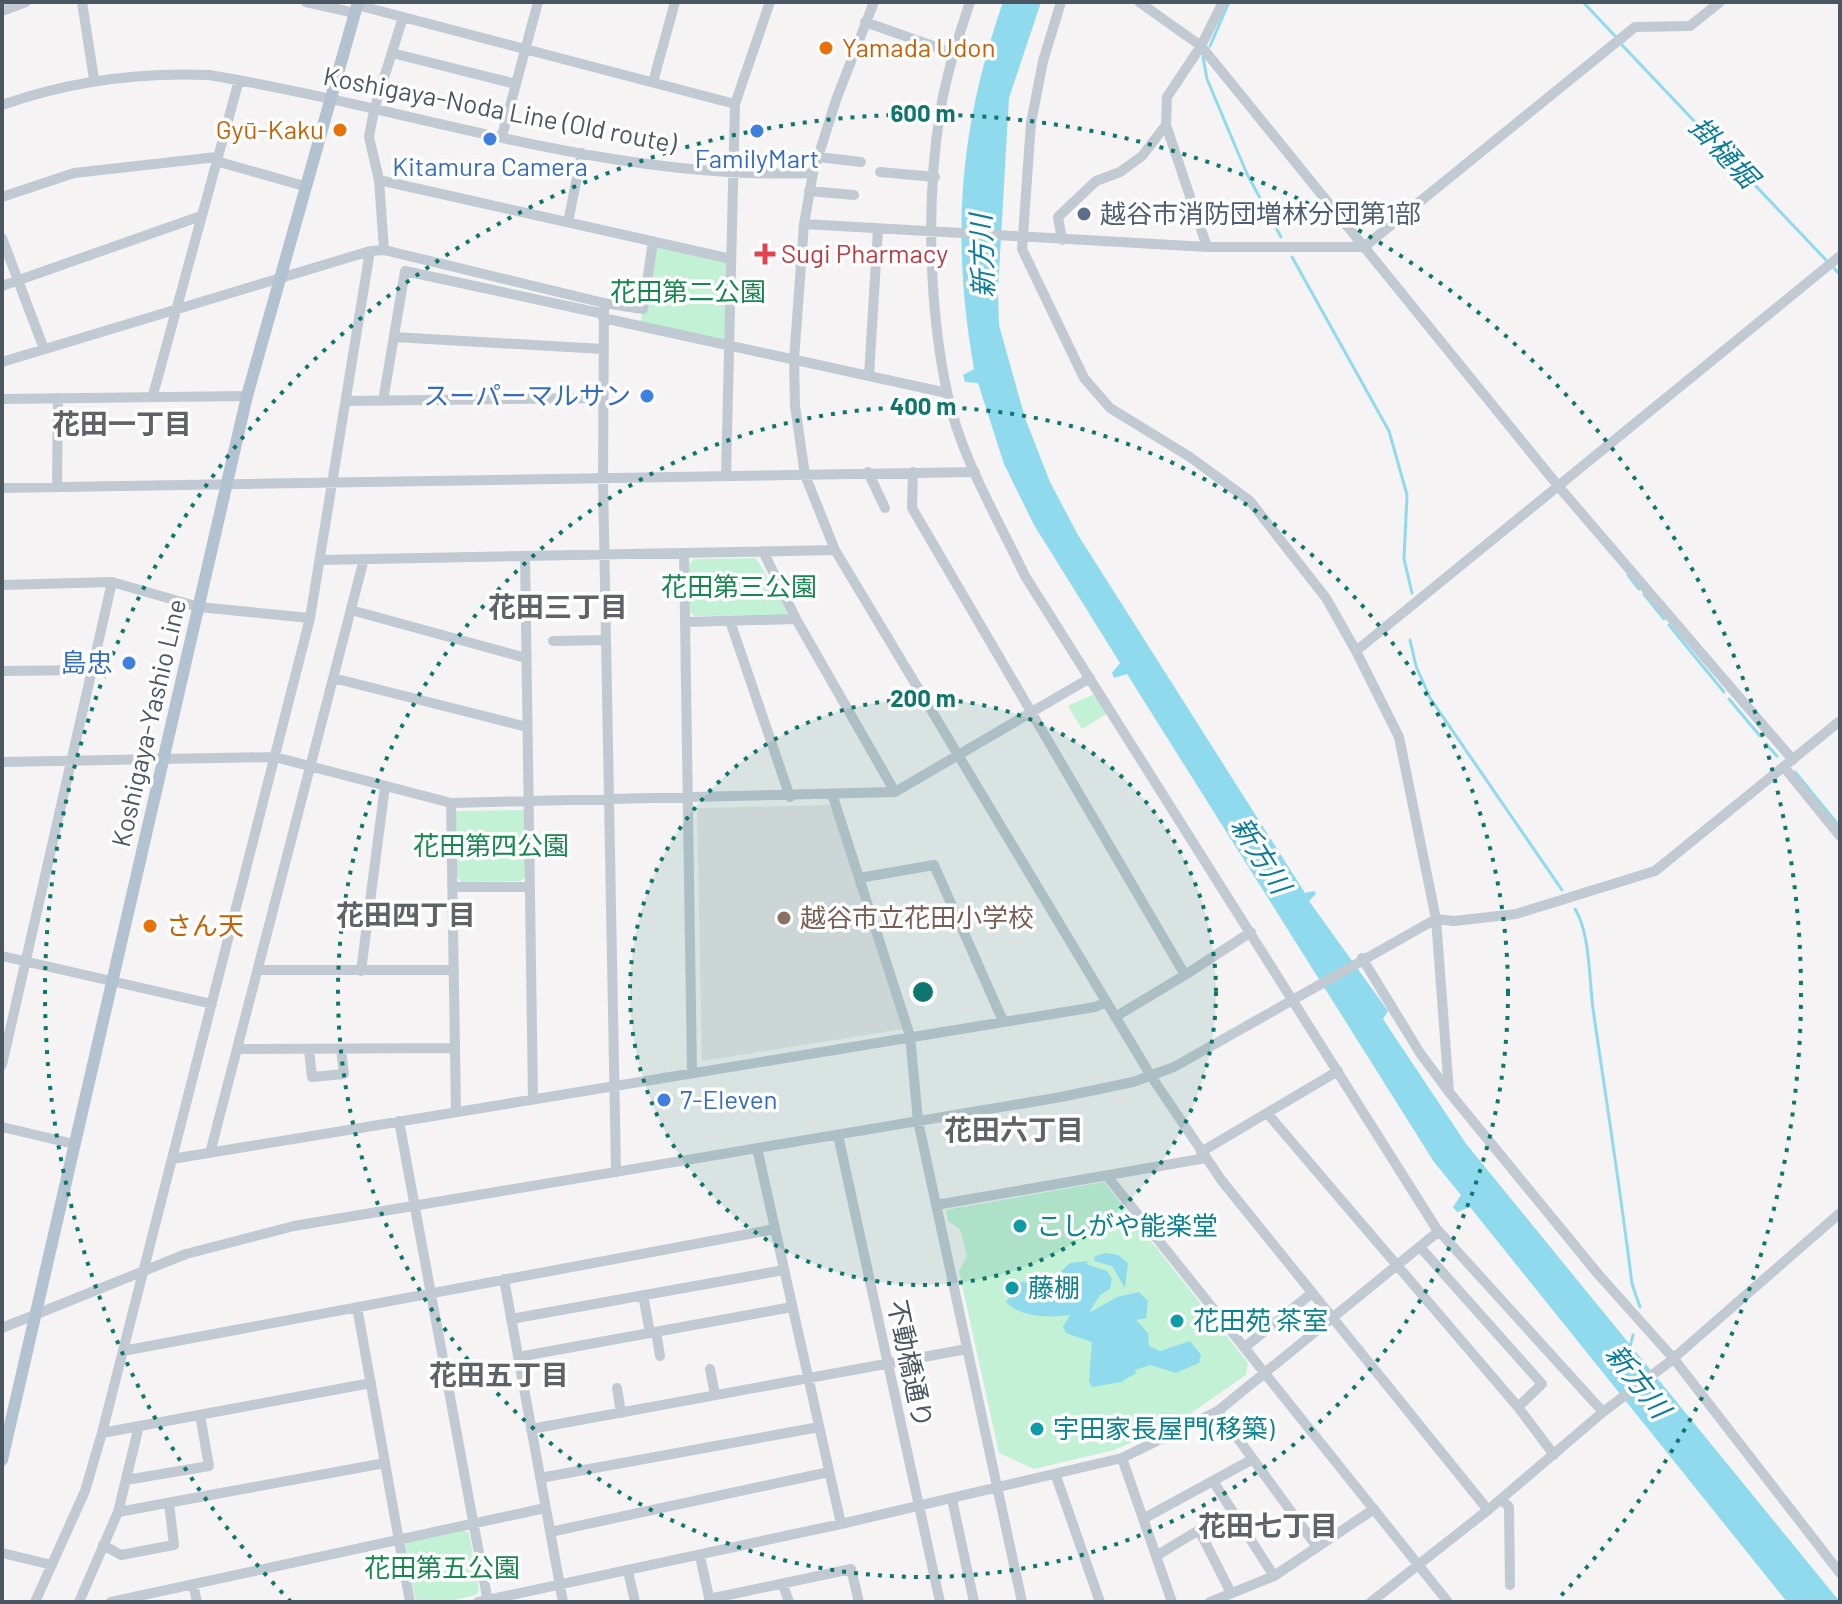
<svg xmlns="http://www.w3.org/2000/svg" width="1842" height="1604" viewBox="0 0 1842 1604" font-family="Barlow,'Noto Sans JP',sans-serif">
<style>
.education{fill:#e6e4e5}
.green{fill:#c3f1d5}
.water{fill:#90daee}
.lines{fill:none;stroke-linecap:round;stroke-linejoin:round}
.stream{stroke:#90daee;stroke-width:3}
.minor{stroke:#c1cad2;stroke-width:10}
.major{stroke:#b3c2d1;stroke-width:12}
.ring{fill:none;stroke:#0f766e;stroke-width:4;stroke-dasharray:4 8}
.food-dot{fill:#e8710a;stroke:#fff;stroke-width:3}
.shop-dot{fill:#3f7fe0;stroke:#fff;stroke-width:3}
.service-dot{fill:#5c6f8a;stroke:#fff;stroke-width:3}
.health-dot{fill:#e0444e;stroke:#fff;stroke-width:3}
.education-dot{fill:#8d6e63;stroke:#fff;stroke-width:3}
.culture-dot{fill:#0f9aa8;stroke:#fff;stroke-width:3}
.labels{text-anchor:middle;stroke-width:7;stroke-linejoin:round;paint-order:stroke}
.food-label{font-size:26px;fill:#c56008;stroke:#fff;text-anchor:start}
.street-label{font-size:26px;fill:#4a5661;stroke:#fff}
.shop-label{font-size:26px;fill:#366cbe;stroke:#fff}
.service-label{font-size:26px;fill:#4e5e75;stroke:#fff;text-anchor:start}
.health-label{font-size:26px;fill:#be3a42;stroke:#fff;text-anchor:start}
.park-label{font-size:26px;fill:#17864f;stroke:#fff}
.education-label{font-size:26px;fill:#785e54;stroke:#fff;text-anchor:start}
.culture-label{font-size:26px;fill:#0d838f;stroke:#fff;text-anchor:start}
.water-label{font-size:28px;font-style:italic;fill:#0c7c9b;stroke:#fff}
.neighbourhood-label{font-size:28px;font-weight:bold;fill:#5f6368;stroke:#fff}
.centre{fill:#0f766e;stroke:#fff;stroke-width:4}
.ring-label{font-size:24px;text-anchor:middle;font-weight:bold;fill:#0f766e;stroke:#fff;stroke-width:7;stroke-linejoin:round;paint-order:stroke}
</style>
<rect width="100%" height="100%" fill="#f5f3f3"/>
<!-- education -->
<path class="education" d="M831 805 903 1029 702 1061 697 808Z"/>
<!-- green -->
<path class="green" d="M653 241 731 259 729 345 640 326Z
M756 558 788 611 786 615 694 616 690 612 689 564 694 559Z
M1096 693 1108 713 1082 729 1068 706Z
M525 810V877L521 881 461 882 457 877 456 811Z
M1104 1182 1248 1363 1246 1375 1175 1424 1114 1450 1034 1469 999 1453 959 1271 967 1256 960 1229 948 1221 946 1210Z
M463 1530 469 1533 479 1590 476 1595 446 1602H416L405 1546 408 1541Z"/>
<!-- water -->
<path class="water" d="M1003 2H1041L1009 98 998 290 999 325 1025 418 1050 482 1078 535 1305 893 1314 891 1316 894 1309 901 1388 1011 1383 1019 1467 1145 1840 1602H1787L1470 1207 1457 1212 1453 1207 1461 1195 1434 1162 1127 674 1114 678 1112 673 1120 663 1034 525 1004 464 978 383 965 382 963 375 974 369C951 237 959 129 1003 2Z
M1106 1253 1118 1255 1128 1263 1125 1288 1112 1266 1094 1261 1095 1256Z
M1088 1261 1086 1264 1107 1271 1112 1279 1110 1289 1100 1295 1089 1313 1117 1297 1139 1292 1148 1301 1146 1318 1136 1320 1148 1333 1149 1346 1160 1351 1190 1341 1201 1355 1199 1363 1176 1373 1150 1365 1135 1370 1136 1373 1121 1382 1092 1387 1089 1381 1092 1342 1066 1333 1063 1327 1070 1315C1049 1318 1022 1318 1006 1302L1021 1282 1047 1285 1070 1263Z"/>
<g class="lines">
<!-- stream -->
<path class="stream" d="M1583 2 1616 37
M1622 45 1826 260
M1210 46 1229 2
M1203 57 1207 79 1247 174 1281 237
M1292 257 1389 431 1407 495 1404 559 1412 593
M1834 268 1840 275
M1628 575 1639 589
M1644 594 1664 619
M1669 625 1724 692
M1410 640 1416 666 1430 698 1562 890
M1729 699 1760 736
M1766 744 1777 756
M1795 772 1840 827
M1575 909C1591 934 1589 986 1594 1016 1607 1105 1621 1194 1632 1284L1640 1307
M1630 1347 1633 1335"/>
<!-- minor -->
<path class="minor" d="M82 2 94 79
M306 2 355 13
M874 2 836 100 813 173 804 224 794 360 795 406 805 475 835 550 1151 1076 1222 1181 1488 1510
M970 2C958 38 946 75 940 113 926 199 929 307 947 392 960 456 997 517 1025 576L1436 1228 1603 1412
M1061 2 1043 61 1031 123 1022 249 1084 378 1110 408 1190 457 1250 501 1326 598 1356 651 1399 737 1436 919 1449 1092
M1139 2 1201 46 1559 487 1793 760
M357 5 735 104
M2 11 26 2
M865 22 953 53
M392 53 516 84
M653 82 675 2
M2 105C70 81 136 72 209 75 409 108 608 181 813 173
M502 136 538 2
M818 157 861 162
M216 161 304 186
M880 172 935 177
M379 180 731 259
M809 191 854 195
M2 197 74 173 217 157
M568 222 582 153
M804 224 1207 247H1364L1635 27 1690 26 1720 2
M2 238 44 349
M1062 240 1058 217 1096 181 1120 172 1142 156 1166 125
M1207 247 1166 125 1167 97 1201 46 1223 2
M384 250 379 180 369 137 374 110 403 17
M2 286 201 216
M604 303 643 309 653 241
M603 318 947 393
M394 337 603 349
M2 362 370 251 384 250 604 303 603 479 616 1172
M869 376 878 229
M153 395 239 80
M2 399 247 396
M347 401 602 398
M383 401 405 271 604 314
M868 472 885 508
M913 472 912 508 1185 975 1115 1017
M726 476 735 104 770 2
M57 487 58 398
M2 488 975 472
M763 551 796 619 895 792
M684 553 692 1073
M525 556 533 1099
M320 560 835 550
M2 585 112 582 199 607 310 618
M351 610 526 658
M730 621 790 797
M685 622 796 619
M553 641 605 640
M1356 651 1840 256
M2 671 91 670
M333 678 527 727
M2 762 275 757 451 803 895 792 1090 678
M1784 767 1840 836
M833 797 910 1036 918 1121 1022 1602
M451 803 456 1112
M859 878 934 865 1003 1021
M452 887H529
M2 956 212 1004
M1362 958 1420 1053 1449 1092 1598 1274 1674 1359 1840 1573
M258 970H453
M361 971 385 786
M1185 975 1251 932
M237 1049 454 1048
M309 1050 312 1077 344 1074 341 1049
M2 1065 112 582
M1267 1113 1518 1407 1554 1455
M399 1121 488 1602
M2 1127 74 1144
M838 1135 940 1602
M757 1148 841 1524
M1201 1152 1338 1071
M210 1153 364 559
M172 1159 1095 1007 1106 1002
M1107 1176 1448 1602
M936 1205 1206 1158
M1420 1247 1542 1384 1518 1407
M504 1279 563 1602
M643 1295 650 1333
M357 1307 410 1602
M511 1319 784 1270
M2 1328 186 1254 294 1226 1061 1097 1133 1082 1174 1067 1436 919 1454 921 1516 914 1655 871 1840 721
M656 1332 660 1356
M1245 1347 1312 1293
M123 1351 775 1229
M518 1357 792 1307
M710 1369 715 1395
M617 1388 621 1413
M1218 1411 1317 1547
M531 1429 967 1349
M102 1433 371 1383
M1122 1458 1172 1602
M1056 1476 1100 1602
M540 1478 819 1427
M126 1480 209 1466 200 1415
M1213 1481 1274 1576
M952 1499 974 1602
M1501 1499 1509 1507 1510 1585
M118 1512 385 1463
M1143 1519 1253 1459
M550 1532 829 1472
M103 1545 121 1555 174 1545 169 1503
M2 1553 52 1565
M700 1556 710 1602
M1156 1556 1199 1530 1231 1593
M628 1571 635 1602
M193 1584 197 1602
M783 1585 789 1602
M709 1599 851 1569 859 1602
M35 1602 85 1491 102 1433 310 618 370 251
M79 1602 118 1512 139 1426
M111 1602 545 1508
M478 1602 841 1524 1122 1458 1218 1411 1439 1231
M1210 1602 1274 1576 1374 1509
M1371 1602 1488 1510 1603 1412 1668 1363 1840 1213"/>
<!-- major -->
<path class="major" d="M2 1460 247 396 358 2"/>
</g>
<!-- distance rings -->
<circle cx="923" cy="992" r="293" fill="#0f766e" fill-opacity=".12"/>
<g class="ring">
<circle cx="923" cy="992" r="293"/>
<circle cx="923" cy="992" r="585"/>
<path d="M291 1602A878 878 0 1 1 1555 1602"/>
</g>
<!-- markers -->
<g class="food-dot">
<circle cx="826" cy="48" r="8"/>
<circle cx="340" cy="130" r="8"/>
<circle cx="150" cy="926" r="8"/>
</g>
<g class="shop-dot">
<circle cx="757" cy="131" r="8"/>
<circle cx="490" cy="139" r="8"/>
<circle cx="647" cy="396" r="8"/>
<circle cx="129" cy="663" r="8"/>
<circle cx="664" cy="1100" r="8"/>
</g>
<circle class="service-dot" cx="1084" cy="214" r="8"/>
<path class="health-dot" d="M761 242h8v8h8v8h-8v8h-8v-8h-8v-8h8z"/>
<circle class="education-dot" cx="784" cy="918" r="8"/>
<g class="culture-dot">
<circle cx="1020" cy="1226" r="8"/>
<circle cx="1012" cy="1288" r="8"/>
<circle cx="1177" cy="1321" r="8"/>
<circle cx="1037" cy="1429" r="8"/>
</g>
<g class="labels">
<!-- food labels -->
<g class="food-label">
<text x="842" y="57">Yamada Udon</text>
<text x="324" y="139" text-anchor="end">Gyū-Kaku</text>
<text x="166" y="935">さん天</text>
</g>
<!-- street labels -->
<g class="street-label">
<text transform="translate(500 110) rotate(11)" y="9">Koshigaya-Noda Line (Old route)</text>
<text transform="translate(149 723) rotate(-77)" y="9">Koshigaya-Yashio Line</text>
<text transform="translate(910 1364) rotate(78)" y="9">不動橋通り</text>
</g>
<!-- shop labels -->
<g class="shop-label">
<text x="757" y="168">FamilyMart</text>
<text x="490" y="176">Kitamura Camera</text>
<text x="631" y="405" text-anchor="end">スーパーマルサン</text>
<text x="113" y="672" text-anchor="end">島忠</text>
<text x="680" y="1109" text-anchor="start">7-Eleven</text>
</g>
<!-- service labels -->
<g class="service-label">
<text x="1100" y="223">越谷市消防団増林分団第1部</text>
</g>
<!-- health labels -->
<g class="health-label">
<text x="781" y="263">Sugi Pharmacy</text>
</g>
<!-- park labels -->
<g class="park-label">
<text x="688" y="301">花田第二公園</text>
<text x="739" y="596">花田第三公園</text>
<text x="491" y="855">花田第四公園</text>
<text x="442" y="1577">花田第五公園</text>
</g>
<!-- education labels -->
<g class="education-label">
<text x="800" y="927">越谷市立花田小学校</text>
</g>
<!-- culture labels -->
<g class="culture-label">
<text x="1036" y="1235">こしがや能楽堂</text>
<text x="1028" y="1297">藤棚</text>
<text x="1193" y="1330">花田苑 茶室</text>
<text x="1053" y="1438">宇田家長屋門(移築)</text>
</g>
<!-- water labels -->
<g class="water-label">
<text transform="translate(1724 152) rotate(47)" y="10">掛樋堀</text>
<text transform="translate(982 256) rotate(-92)" y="10">新方川</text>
<text transform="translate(1261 855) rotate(58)" y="10">新方川</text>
<text transform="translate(1638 1381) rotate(52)" y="10">新方川</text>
</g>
<!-- neighbourhood labels -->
<g class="neighbourhood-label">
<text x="122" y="434">花田一丁目</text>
<text x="558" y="617">花田三丁目</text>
<text x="406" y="925">花田四丁目</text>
<text x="1014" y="1140">花田六丁目</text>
<text x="499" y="1385">花田五丁目</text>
<text x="1268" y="1536">花田七丁目</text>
</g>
</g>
<circle cx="923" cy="992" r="12" class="centre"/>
<g class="ring-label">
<text x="923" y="122">600 m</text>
<text x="923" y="415">400 m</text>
<text x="923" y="707">200 m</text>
</g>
<!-- border -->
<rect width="1842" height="1604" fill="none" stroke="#4a5661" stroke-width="8"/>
</svg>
